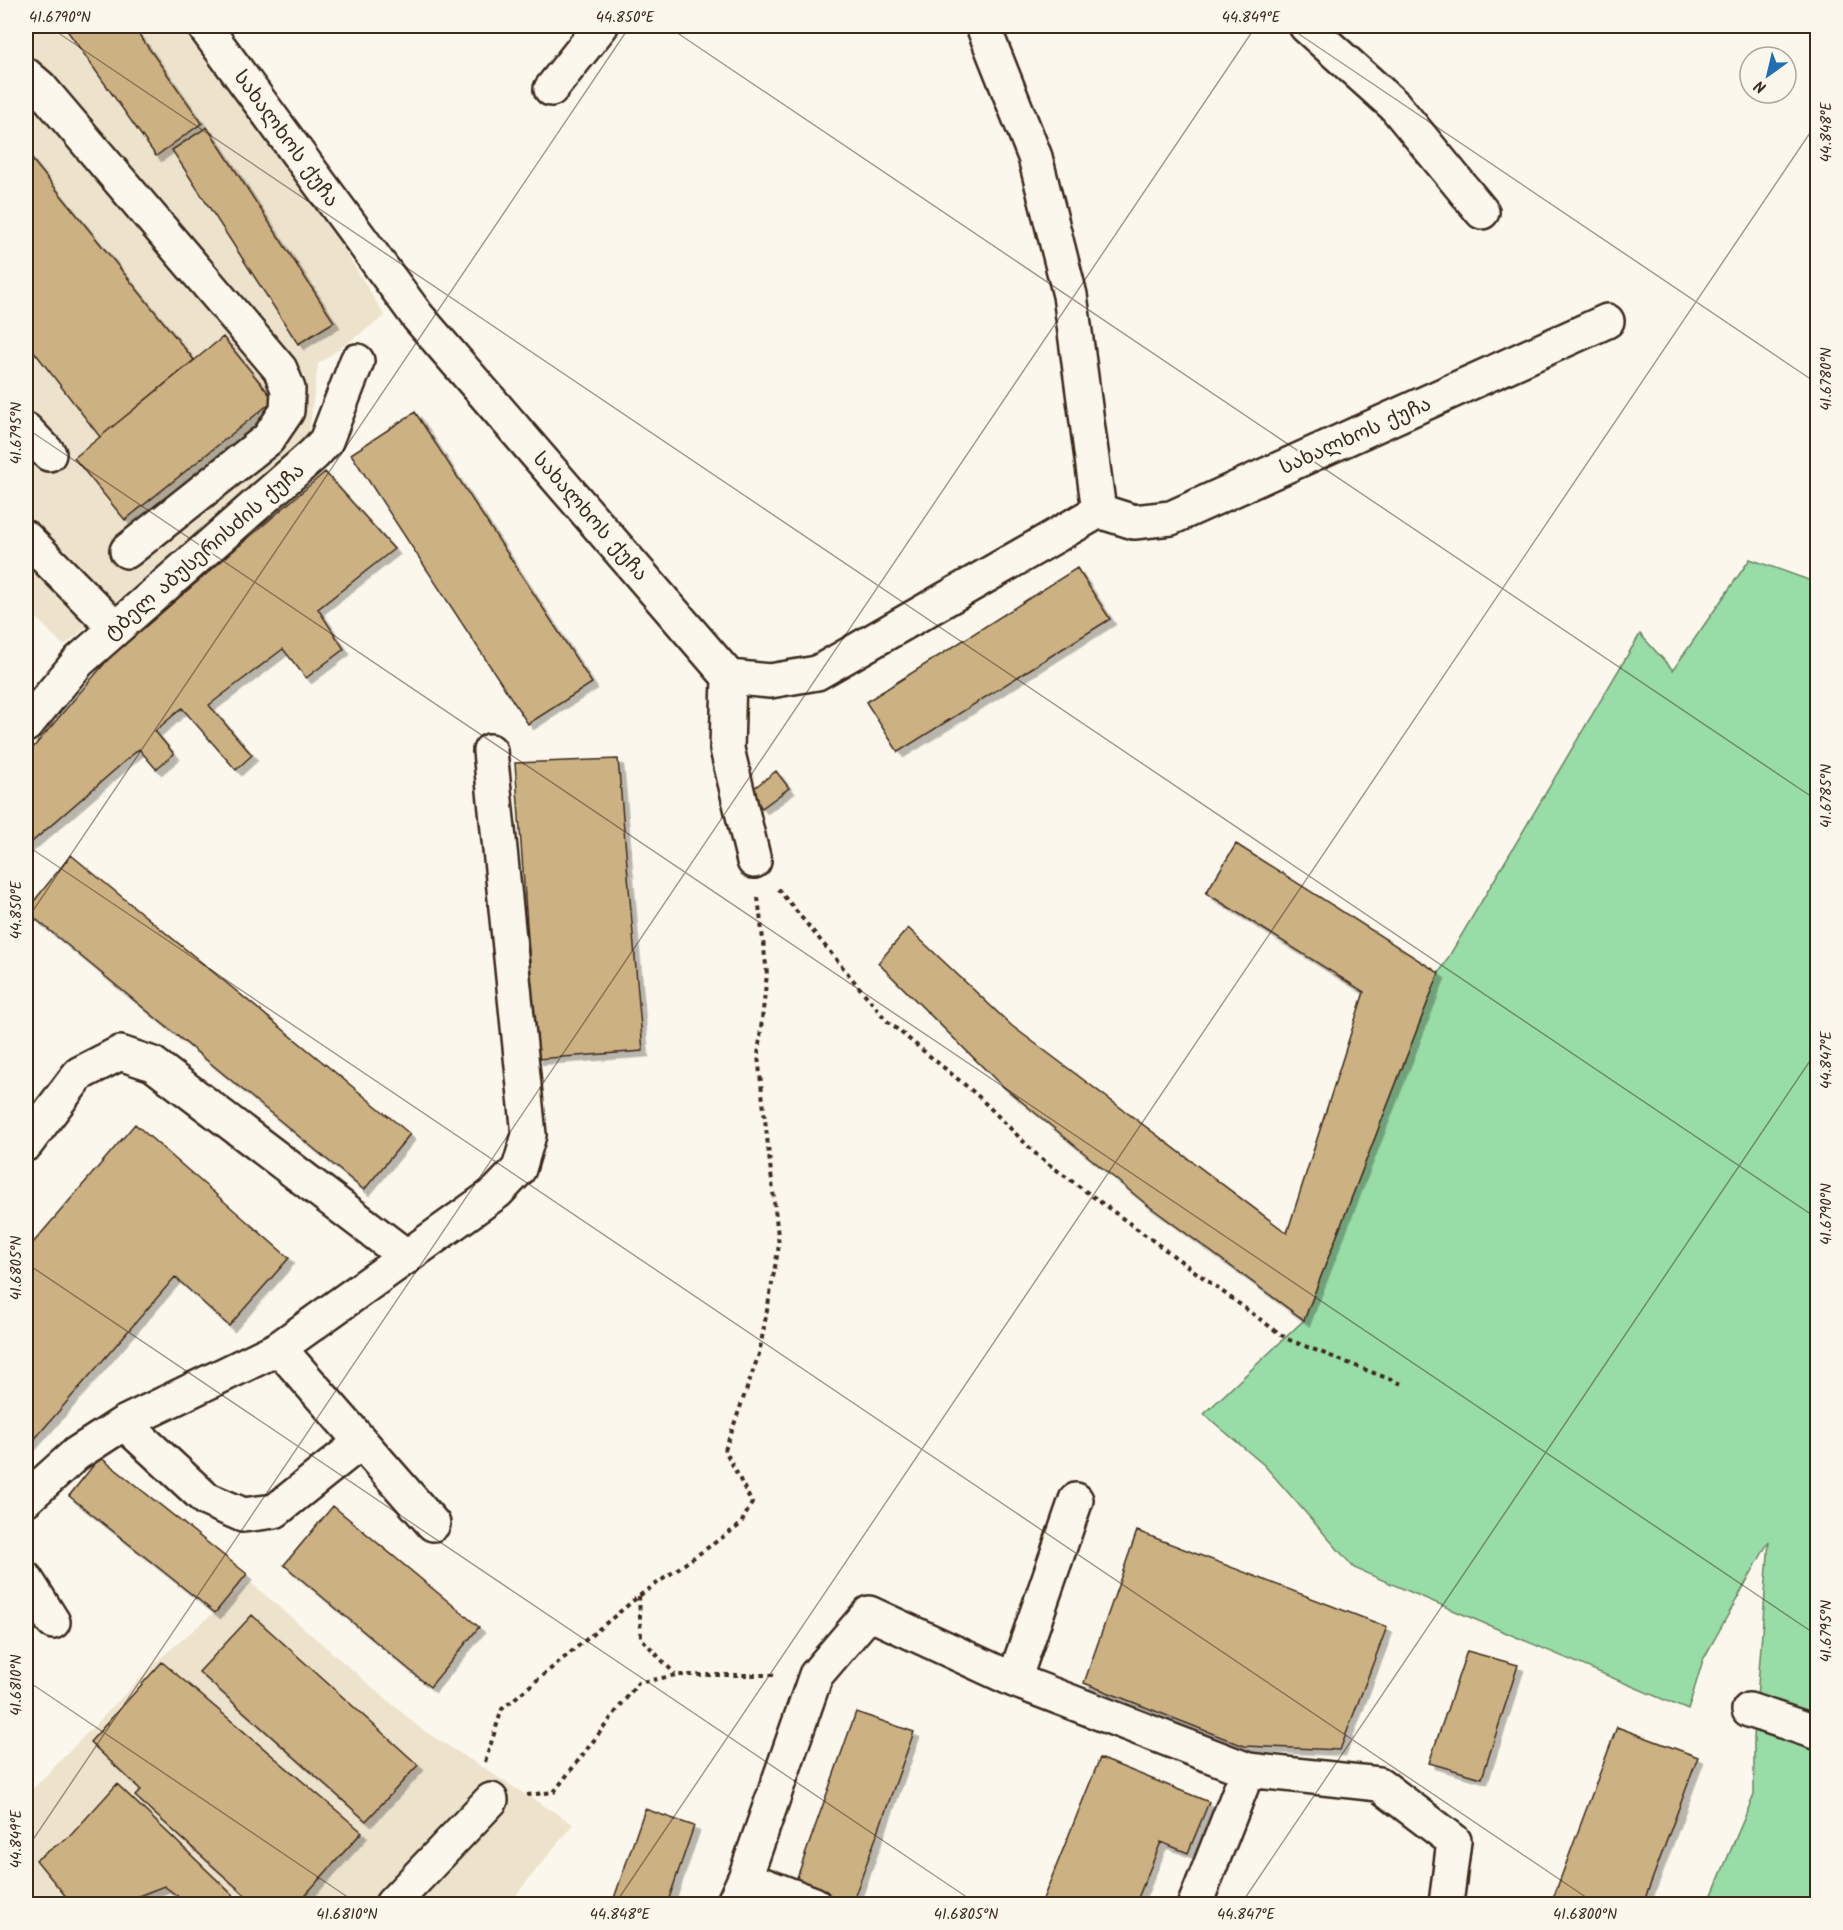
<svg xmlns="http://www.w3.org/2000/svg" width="1843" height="1930" viewBox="0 0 1843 1930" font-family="Kalam,'Noto Sans Georgian',sans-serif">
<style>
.built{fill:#ede2cc}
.green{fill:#98dca7;stroke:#6a8362;stroke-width:1.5}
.building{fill:#ccb182;stroke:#3b2a1e;stroke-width:1.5;filter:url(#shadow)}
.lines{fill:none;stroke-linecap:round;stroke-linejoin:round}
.minor-casing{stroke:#3b2a1e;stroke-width:38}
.path{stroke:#3b2a1e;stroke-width:4;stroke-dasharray:4.5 4.5;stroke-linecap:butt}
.minor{stroke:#fbf7ec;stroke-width:33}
.ticks{fill:none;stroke:#3b2a1e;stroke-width:1.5;stroke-opacity:0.45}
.labels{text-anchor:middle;stroke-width:4.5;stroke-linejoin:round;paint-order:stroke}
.street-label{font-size:20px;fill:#3b2a1e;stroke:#fbf7ec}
.neatline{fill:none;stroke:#3b2a1e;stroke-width:2}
.ticks-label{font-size:15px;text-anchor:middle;fill:#3b2a1e}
</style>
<defs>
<filter id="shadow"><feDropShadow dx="5.5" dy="5.5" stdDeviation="0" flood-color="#0004"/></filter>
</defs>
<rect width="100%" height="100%" fill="#fbf7ec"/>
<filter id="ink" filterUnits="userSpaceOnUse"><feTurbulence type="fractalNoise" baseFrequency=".0167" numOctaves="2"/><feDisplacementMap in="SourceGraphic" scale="12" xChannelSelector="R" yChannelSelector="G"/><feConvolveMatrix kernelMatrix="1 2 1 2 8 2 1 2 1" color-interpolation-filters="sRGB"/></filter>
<g filter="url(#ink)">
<!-- built -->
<path class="built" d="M26 26H179L314 201 385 316 318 364 308 439 64 646 26 607Z
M250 1582 421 1729 573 1824 509 1904H26V1788L30 1792 157 1661Z"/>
<!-- green -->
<path class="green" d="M1750 559 1817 583V1904H1708L1754 1795V1737L1769 1541 1703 1660 1688 1710 1354 1568 1264 1465 1204 1414 1304 1320 1439 973 1640 634 1673 670Z"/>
<!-- building -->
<path class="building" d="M64 26H133L202 123 156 156Z
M207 127 334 322 298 344 172 150Z
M26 152 194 360 100 437 26 341Z
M223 337 274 400 125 520 74 458Z
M415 412 592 683 528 724 351 454Z
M325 472 394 549 318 609 344 649 306 678 283 649 209 705 252 755 236 770 182 708 155 731 174 754 156 769 139 749 26 847V756L110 657Z
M1077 568 1110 619 898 752 866 702Z
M618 759 643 1051 537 1059 515 763Z
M776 771 789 788 762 808 749 792Z
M1236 844 1439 973 1304 1320 1146 1204 1000 1084 878 963 908 928 1012 1026 1287 1233 1364 992 1206 893Z
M71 855 410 1134 364 1190 26 911Z
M135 1124 289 1258 229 1326 175 1277 26 1449V1251Z
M100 1457 247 1574 215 1613 69 1496Z
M333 1506 479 1627 430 1687 284 1565Z
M1137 1531 1387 1627 1340 1750 1244 1746 1084 1683Z
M252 1615 418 1765 366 1821 199 1672Z
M1467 1651 1518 1665 1482 1778 1429 1763Z
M162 1662 362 1832 297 1904H255L135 1796 141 1790 90 1742Z
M856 1712 914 1732 852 1904H847L794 1886Z
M1617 1727 1698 1757 1643 1904H1551Z
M1100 1758 1209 1802 1188 1853 1161 1842 1138 1898 1154 1904H1041Z
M117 1784 239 1901 236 1904H188L164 1886 131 1899 125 1904H72L36 1860 71 1835Z
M645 1809 694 1826 667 1904H612Z"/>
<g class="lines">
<!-- minor casing -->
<g class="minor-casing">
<path id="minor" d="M204 26 418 317 729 677 770 681 817 673 1099 511 1134 522 1171 518 1607 321
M983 26 1035 157 1070 295 1099 511
M1306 26 1395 106 1482 212
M26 75 40 87 280 369 288 389 287 411 268 439 127 551
M551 89 601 26
M26 430 49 454
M26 538 115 628
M729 677 727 749 754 861
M26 725 79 661 314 454 326 441 357 361
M26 1144 79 1074 120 1053 153 1064 407 1257
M279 1348 433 1524
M124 1423 206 1499 243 1515 275 1511 361 1442
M26 1499 76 1454 124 1423 279 1348 497 1192 519 1169 529 1135 490 751
M1076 1500 1014 1680 1248 1770 1379 1784 1454 1841 1446 1904
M26 1579 53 1622
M1749 1710 1818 1733
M745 1878 814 1904
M392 1904 491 1800
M733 1904 745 1878 816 1675 869 1613 1014 1680
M1195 1904 1248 1770"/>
</g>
<!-- path -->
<path class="path" d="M778 889 887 1021 976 1094 1039 1157 1287 1339 1402 1384
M639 1596 641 1638 675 1674
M485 1762 502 1709 639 1596 740 1525 752 1503 725 1450 759 1354 779 1245 758 1056 767 974 758 897
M527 1795 554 1792 638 1683 676 1675H777"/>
<!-- minor -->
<use href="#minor" class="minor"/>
</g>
</g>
<!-- ticks -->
<path class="ticks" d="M48 26 1818 1219M667 26 1818 801M1287 26 1818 384M26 428 1818 1636M26 845 1596 1904M26 921 630 26M26 1263 977 1904M26 1680 358 1904M26 1850 1256 26M615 1904 1818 121M1241 1904 1818 1049"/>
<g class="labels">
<!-- street labels -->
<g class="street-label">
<text transform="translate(287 138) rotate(54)" y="7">სახალხოს ქუჩა</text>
<text transform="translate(1355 435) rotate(-24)" y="7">სახალხოს ქუჩა</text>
<text transform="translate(591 516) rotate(49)" y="7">სახალხოს ქუჩა</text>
<text transform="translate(204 551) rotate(-41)" y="7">ტბელ აბუსერისძის ქუჩა</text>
</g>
</g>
<!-- margin -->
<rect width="1843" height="1930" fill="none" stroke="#fbf7ec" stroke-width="66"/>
<!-- north arrow -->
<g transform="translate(1768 75) rotate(214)"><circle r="28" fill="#fbf7ec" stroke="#aea59a" stroke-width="1.5"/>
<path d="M0-4.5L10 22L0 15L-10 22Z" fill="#1f6fb2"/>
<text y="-9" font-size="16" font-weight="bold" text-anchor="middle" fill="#3b2a1e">N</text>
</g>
<rect x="33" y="33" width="1777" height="1864" class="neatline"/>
<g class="ticks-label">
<text x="60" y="22">41.6790°N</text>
<text x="625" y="22">44.850°E</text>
<text x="1251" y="22">44.849°E</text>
<text transform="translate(1826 132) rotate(-90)" y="5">44.848°E</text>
<text transform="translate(1826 379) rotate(-90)" y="5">41.6780°N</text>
<text transform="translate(16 433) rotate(-90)" y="5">41.6795°N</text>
<text transform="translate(1826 796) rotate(-90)" y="5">41.6785°N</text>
<text transform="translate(16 910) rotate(-90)" y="5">44.850°E</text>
<text transform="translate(1826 1060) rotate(-90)" y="5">44.847°E</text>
<text transform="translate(1826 1214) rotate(-90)" y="5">41.6790°N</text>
<text transform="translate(16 1268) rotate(-90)" y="5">41.6805°N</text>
<text transform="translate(1826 1631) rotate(-90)" y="5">41.6795°N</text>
<text transform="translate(16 1685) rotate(-90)" y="5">41.6810°N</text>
<text transform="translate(16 1839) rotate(-90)" y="5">44.849°E</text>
<text x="347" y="1919">41.6810°N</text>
<text x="620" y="1919">44.848°E</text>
<text x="966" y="1919">41.6805°N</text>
<text x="1246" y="1919">44.847°E</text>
<text x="1585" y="1919">41.6800°N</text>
</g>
</svg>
